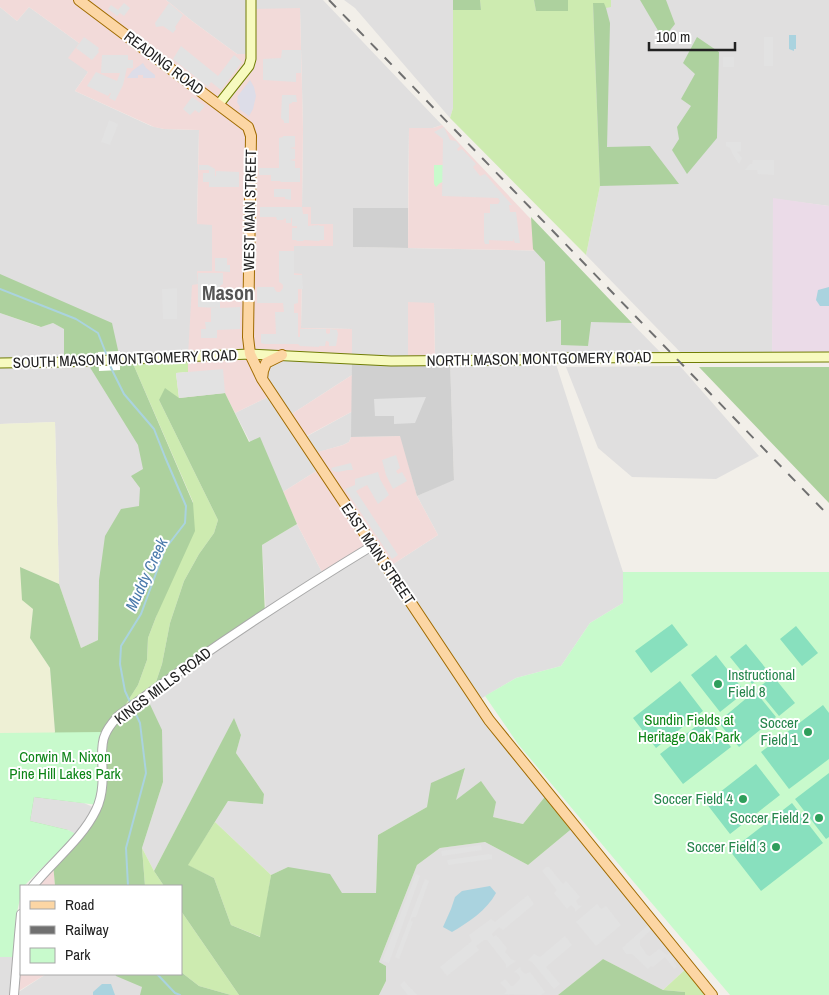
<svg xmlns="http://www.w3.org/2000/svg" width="829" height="995" viewBox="0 0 829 995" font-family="'Archivo Narrow',sans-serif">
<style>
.residential{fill:#e0dfdf}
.commercial{fill:#f2dad9}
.industrial{fill:#ebdbe8}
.religious{fill:#d0d0d0}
.farmland{fill:#eef0d5}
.grass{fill:#cdebb0}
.forest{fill:#add19e}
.park{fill:#c8facc}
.pitch{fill:#88e0be}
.parking{fill:#e2e2e2}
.plaza{fill:#dddde8}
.water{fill:#aad3df}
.pier{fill:#fff}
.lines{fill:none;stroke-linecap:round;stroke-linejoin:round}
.stream{stroke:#aad3df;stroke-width:2}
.tertiary-casing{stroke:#a9a9a9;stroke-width:10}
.secondary-casing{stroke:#707d05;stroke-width:11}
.primary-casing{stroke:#a06b00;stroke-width:12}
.tertiary{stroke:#fff;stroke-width:8}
.secondary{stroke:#f7fabf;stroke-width:9}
.primary{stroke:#fcd6a4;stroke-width:10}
.rail{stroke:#707070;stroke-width:2;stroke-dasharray:10 10;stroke-linecap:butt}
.leisure-dot{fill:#2e9e5b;stroke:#fff;stroke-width:2}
.labels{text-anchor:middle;stroke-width:4;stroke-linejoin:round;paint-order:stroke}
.street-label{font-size:15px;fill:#222;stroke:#fff}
.leisure-label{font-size:15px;fill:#27864d;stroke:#fff;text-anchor:end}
.park-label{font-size:15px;fill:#0c8416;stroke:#fff}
.water-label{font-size:16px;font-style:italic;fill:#4a7aab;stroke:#fff}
.district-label{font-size:20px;font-weight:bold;fill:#555;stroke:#fff}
</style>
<rect width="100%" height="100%" fill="#f2efe9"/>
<!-- residential -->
<path class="residential" d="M166 0H323L442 125 433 128 409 129 408 208H353V247L561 251 665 357 554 358 623 572V603L590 623 561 666 516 678 477 701 548 793 523 824 493 817 455 801 465 769 427 807 378 835 376 893H342L288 867 271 875 215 822 228 801 263 804 264 794 236 753 241 735 234 719 154 871 142 848 163 782 146 696 266 615 262 545 297 524 324 576 372 546 387 568 438 535 417 496 454 479 450 361H435L434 303 408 361 352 375 287 417 302 439 353 411 351 437 349 442 343 445 312 454 321 468 283 492 250 442 235 413 272 395 250 354 352 329 301 328 302 274H294V246H333L311 224 302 207 303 129 300 9 251 54H237L192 21Z
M344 0H829V206L775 199 772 357H685L586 255 600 186 453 108 450 118 355 8Z
M0 7 17 21 29 7 79 43 88 72 75 91 151 126 164 129 199 130 197 223 212 224V271L198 284 188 356 120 360 0 277Z
M0 313 40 327 53 323 65 329 98 361 165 457 99 580 98 640 81 648 59 584 55 422 0 424Z
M680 366 759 456 716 479 632 477 598 448 566 367Z
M34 796 84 803 97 809 78 836 68 830 30 821Z
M575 826 689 966 663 990 603 959 558 995H379L386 981V966L379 962 417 865 440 848 485 842 528 865Z
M0 957H13L10 995H0Z
M46 974H126L142 987 143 995H14Z"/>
<!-- commercial -->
<path class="commercial" d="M0 0H166L192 21 237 54H251V9L300 8 303 129 302 207H311V224H333V246H294V273L302 274 301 328 352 329V359L251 354 272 395 235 413 225 393 179 398 188 356 192 285 198 284 197 271H212V225L197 224 199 130 164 129 154 127 75 91 88 72 68 58 79 43 29 7 17 21 0 7Z
M442 125 561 251 408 248 409 128H433Z
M408 302 434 303 435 361H408Z
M352 375 353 411 301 439 287 417Z
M401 436 417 496 438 535 387 568 372 546 324 576 297 524 283 492 321 468 311 454 343 445 349 442 351 437Z
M53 863 55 886H33Z
M21 914V974H46L14 994Z"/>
<!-- industrial -->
<path class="industrial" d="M773 198 829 206V357H772Z"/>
<!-- religious -->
<path class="religious" d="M353 208H408V248L353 247Z
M352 359 450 360 454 480 417 496 400 436 351 437Z"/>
<!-- farmland -->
<path class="farmland" d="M55 422 59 584 20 567 33 609 30 638 50 668 55 733H0V424Z"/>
<!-- grass -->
<path class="grass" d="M480 0H534L536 11H568V0H611V7L606 8 603 3 593 4 600 186 586 255 450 118 453 108V10H481Z
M188 356V372L176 373 179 398 159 400 218 520 214 533 199 554 184 581 170 623 162 664 153 691 118 716 138 685 147 660 148 638 156 617 193 502 131 359Z
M215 822 271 875 261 937 231 925 214 878 187 865Z
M142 848 154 871 164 886H145Z
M181 911 239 995H231L199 986 181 972Z
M689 966 712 995H685V992L663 990Z"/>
<!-- forest -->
<path class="forest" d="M453 0H480L481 10H453Z
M534 0H568V11H536Z
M640 0H666L675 24 663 39Z
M593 3H604L606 8 610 23 607 147 650 146 679 184 600 186Z
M697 37 719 52 717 138 687 174 672 150 679 139 677 127 691 106 681 99 695 74 683 63Z
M531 217 632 323 591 322 588 346 561 345V320L546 322 545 262 533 249Z
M0 274 112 323 120 359H131L193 503 195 531 156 617 148 638 147 660 138 685 108 732 146 696 162 730 163 782 142 848 145 886H55L53 863 97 808 91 789 84 803 34 797 30 821 68 830 34 865 3 868 55 732 50 668 30 638 33 609 22 600 20 567 59 584 81 648 98 640 99 580 105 536 121 509 139 506 140 488 131 476 143 469 138 445 86 361 64 362V329L53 323 41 327 0 313Z
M699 367H829V503Z
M165 388 179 398 225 393 249 442 260 437 297 524 262 545 265 614 153 691 162 664 170 623 184 581 199 554 214 533 218 520 159 400Z
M234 718 241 735 236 753 264 794 263 804 228 801 188 865 214 878 231 925 260 937 271 875 288 867 330 874 342 893H376L378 835 427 807 431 783 465 768 456 800 481 781 496 802 493 817 523 824 548 793 575 826 528 865 485 842 440 848 417 865 379 962 386 966V981L379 995H239L181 911V886H164L154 871Z
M603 959 663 990 685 992V995H558Z
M181 972 199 986 231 995H140L142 987 116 976 115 974H181Z"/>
<!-- park -->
<path class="park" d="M434 165H443V182L440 183 436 187 434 184Z
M623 572H829V995H730L632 880 518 744 485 696 516 678 561 666 590 623 623 603Z
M103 732 98 805 34 797 30 821 68 830 76 834 24 886H21V894L16 917 13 957H0V733Z"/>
<!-- pitch -->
<path class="pitch" d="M672 624 688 645 651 673 635 651Z
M796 626 818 653 802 666 780 639Z
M746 644 768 671 752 684 730 657Z
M716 655 745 692 720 712 691 675Z
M773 676 795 703 779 716 757 689Z
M680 681 703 711 656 748 633 718Z
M755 691 776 717 739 747 718 722Z
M823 705 829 713V759L789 789 761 752Z
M708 717 731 747 683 784 660 754Z
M756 764 780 795 730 834 706 803Z
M829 773V837L826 839 795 799Z
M792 803 823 843 761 891 730 851Z"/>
<!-- parking -->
<path class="parking" d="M124 3 130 8 124 16 120 13 117 16 108 9 111 5 118 10Z
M169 3 183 15 175 27 176 29 173 33 163 26 156 27 155 23Z
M84 37 99 48 98 50 99 52 92 60 76 48Z
M764 37H773V66H764Z
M181 46 218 76 234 55 242 62 221 90 211 82 208 87 173 59Z
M282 50H301V73H296V82L263 80V59L281 58Z
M102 55H128V60H133V68H127L123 85 115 101 109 98 111 93H110L108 96 87 86 96 72 117 81 120 73H101Z
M723 57H734V67H723Z
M282 95H296L297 102H292V103L289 104V123H284V121L281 118Z
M192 97 205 106 199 113 195 110 190 115 183 109Z
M109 120 118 124 110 145 101 142Z
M444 127 450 140 456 141 460 146 457 149 458 151 462 149 476 164 473 167 480 176 485 174 512 205H509L510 212H516L520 243H515L513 238V241L489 240V244H485L484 241V213H490V204H498L500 201 498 198 442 196 443 139 434 132Z
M283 136H295V147L290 148 295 149V159L290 160 295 161V168H300V182H281L280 181H271V175H259V168H279V138L283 137Z
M726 142H741V151L737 152 742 158 739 164 733 155 730 148 726 146Z
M753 160H774V175L758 174 757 170H745L750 164H752Z
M199 165H208L215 169V176H216V171L239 172V187H209V182H203V173H209V170H199Z
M274 189H291V200L285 199V197H274Z
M260 207H302L303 214H308V226L319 225 320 226H324V240H320L319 241 304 240 303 241H297L296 240H292V228H297V226H292V218H291V223H286V219L285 218 283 220H277L276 217H260Z
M279 251H294V275H302L303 289H298V303L294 304V313H298V337H294H300V329H326V333L328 334 330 333V329L337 330 338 334 336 346H329V342L327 341H326L325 346H319V347L300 346 298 344H264L261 343V334H276L275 312H284L283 303H257V287H274L275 290 277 292H280L283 288V285L281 283 279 282Z
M215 258H227V265H230V272L215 271Z
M198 273H223V284L220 286V308L240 307V329L217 330V338H201V329H206L205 322H211V308H219L198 307Z
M177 288V319H163L162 289Z
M223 369 225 393 179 398 176 373Z
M426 397 415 423 394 424V416H375L374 399Z
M396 455 400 468 396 471 398 474 402 472 407 481 393 489 386 475 382 460Z
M351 463 353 470H348L338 472 333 471 331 468Z
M378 472 380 479 389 495 378 504 367 485 356 491 398 555 392 559 345 489 355 485V479Z
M481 845 482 850 442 856 441 851Z
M489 854 492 855V859L448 865 447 860Z
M546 867H549L563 884 566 881 580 897 576 901 578 905 582 906 575 912V909L571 905 567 909 554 893 557 890 542 871Z
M416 874 420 876 389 963 382 961Z
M425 879 429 881 416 917H413L411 919V921L413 922 399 959 395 957Z
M528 895 534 904 503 930 499 927 492 934 493 937 496 935 507 948 505 952 511 959 516 961 506 968V964L487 940H484L476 946 479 950 447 976 440 967 472 941 469 935 491 919 495 922Z
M597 904 601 909 606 906 621 925 596 946 576 922Z
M648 925 651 930 640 940V945L647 955 650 956 659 949 667 955 669 953 674 959 673 961 677 967 674 969 665 957 653 967 651 966 648 969 632 954H626L622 948Z
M565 936 572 945 546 967 560 984 554 989 532 962 528 960 534 954 540 957Z
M520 967 521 970 525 974 530 972 545 992 541 995 504 994 507 991 506 989 500 983 505 979 511 986H513L520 979V977L517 973 514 972Z
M404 981 417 995H408L400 985Z"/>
<!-- plaza -->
<path class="plaza" d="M143 63 146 68 155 75V78H143V75H138V78H127L132 71Z
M250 80 254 87 256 96 253 109 249 116 239 109 240 107 237 102 238 98 237 97Z"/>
<!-- water -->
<path class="water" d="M789 35H796V49H794V51L789 49Z
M829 287V306H820L816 300 818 290Z
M490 886 496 893C487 910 469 922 452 932L443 927 451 909 455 897 462 891Z
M102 984H111L115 995H93V992Z"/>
<!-- pier -->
<path class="pier" d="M120 351V370L99 371 98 352Z"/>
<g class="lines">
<!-- stream -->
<path class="stream" d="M0 289 76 319 98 333 107 356
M109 363 113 372 124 394 154 429 165 457 186 506 185 523 165 549 141 614 121 646 120 664 125 691 131 704
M128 886 126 848 146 773 140 723 133 708
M157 974 175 993 180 995"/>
<!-- tertiary casing -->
<g class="tertiary-casing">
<path id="tertiary" d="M33 886C53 861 82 839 96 810 104 794 103 775 102 757 102 750 102 741 105 735 108 727 113 722 118 716 200 655 285 599 372 546
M14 995 19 935 21 914"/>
</g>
<!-- secondary casing -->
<g class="secondary-casing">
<path id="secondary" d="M219 104 249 66 251 59V0
M0 363 64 362 250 354 391 361 519 360 546 358 829 357"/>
</g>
<!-- primary casing -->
<g class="primary-casing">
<path id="primary" d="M79 0 248 127 251 136 248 337 250 354 262 379 489 720 712 995
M262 379 263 371 266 363 282 355"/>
</g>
<!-- tertiary -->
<use href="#tertiary" class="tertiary"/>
<!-- secondary -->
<use href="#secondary" class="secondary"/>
<!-- primary -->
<use href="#primary" class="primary"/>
<!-- rail -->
<path class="rail" d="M329 0 829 516"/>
</g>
<!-- markers -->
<g class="leisure-dot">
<circle cx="718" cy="684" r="5"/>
<circle cx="808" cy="732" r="5"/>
<circle cx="743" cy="799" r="5"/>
<circle cx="819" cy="818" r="5"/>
<circle cx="776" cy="847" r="5"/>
</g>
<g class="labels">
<!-- street labels -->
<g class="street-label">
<text transform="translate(164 63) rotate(37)" y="5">READING ROAD</text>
<text transform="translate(250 210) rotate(-89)" y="5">WEST MAIN STREET</text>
<text transform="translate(125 359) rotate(-2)" y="5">SOUTH MASON MONTGOMERY ROAD</text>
<text transform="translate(539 359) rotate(-1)" y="5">NORTH MASON MONTGOMERY ROAD</text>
<text transform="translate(378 554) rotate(56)" y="5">EAST MAIN STREET</text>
<text transform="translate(163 686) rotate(-37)" y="5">KINGS MILLS ROAD</text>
</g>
<!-- leisure labels -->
<g class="leisure-label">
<text x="728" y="680" text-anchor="start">Instructional<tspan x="728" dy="17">Field 8</tspan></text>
<text x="798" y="728">Soccer<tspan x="798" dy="17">Field 1</tspan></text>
<text x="733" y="804">Soccer Field 4</text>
<text x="809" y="823">Soccer Field 2</text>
<text x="766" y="852">Soccer Field 3</text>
</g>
<!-- park labels -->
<g class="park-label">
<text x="689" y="725">Sundin Fields at<tspan x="689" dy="17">Heritage Oak Park</tspan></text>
<text x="65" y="762">Corwin M. Nixon<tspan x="65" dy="17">Pine Hill Lakes Park</tspan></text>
</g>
<!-- water labels -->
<g class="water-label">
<text transform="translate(146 574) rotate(-65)" y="6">Muddy Creek</text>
</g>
<!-- district labels -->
<g class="district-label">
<text x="228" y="300">Mason</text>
</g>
</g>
<!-- legend -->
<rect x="20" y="885" width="162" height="90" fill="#ffffff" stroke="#a7a7a7"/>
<rect x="30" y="901" width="25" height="8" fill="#fcd6a4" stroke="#a7a7a7"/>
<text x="65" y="910" font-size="15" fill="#222222">Road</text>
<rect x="30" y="926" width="25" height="8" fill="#707070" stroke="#a7a7a7"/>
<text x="65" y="935" font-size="15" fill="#222222">Railway</text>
<rect x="30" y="948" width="25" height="15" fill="#c8facc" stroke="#a7a7a7"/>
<text x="65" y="960" font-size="15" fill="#222222">Park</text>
<!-- scale -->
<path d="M649 42v8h86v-8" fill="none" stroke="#222222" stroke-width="2.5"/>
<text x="656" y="42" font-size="15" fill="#222222" stroke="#ffffff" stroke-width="4" paint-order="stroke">100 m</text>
</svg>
